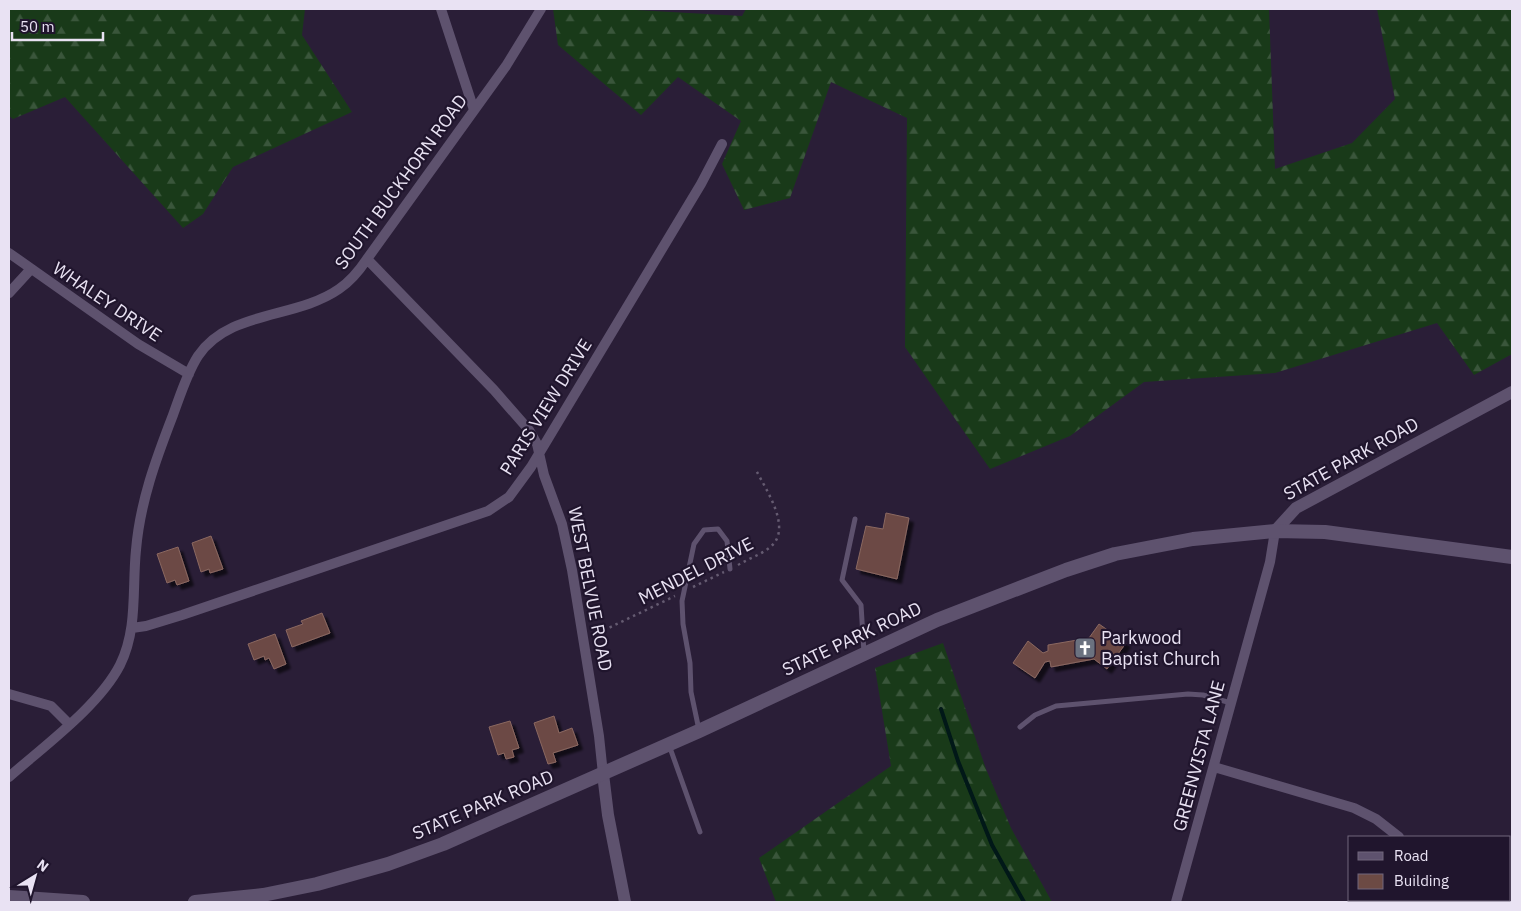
<svg xmlns="http://www.w3.org/2000/svg" width="1521" height="911" viewBox="0 0 1521 911" font-family="'IBM Plex Sans',sans-serif">
<style>
.forest{fill:url(#forest-firs)}
.lines{fill:none;stroke-linecap:round;stroke-linejoin:round}
.stream{stroke:#011818;stroke-width:4}
.building{fill:#6c4a44;stroke:#8b6861;filter:url(#shadow)}
.path{stroke:#655b71;stroke-width:2.5;stroke-dasharray:2.5 4;stroke-linecap:butt}
.service{stroke:#5e526e;stroke-width:5}
.minor{stroke:#5e526e;stroke-width:10}
.tertiary{stroke:#5e526e;stroke-width:12}
.secondary{stroke:#5e526e;stroke-width:14}
.labels{text-anchor:middle;stroke-width:4.5;stroke-linejoin:round;paint-order:stroke}
.street-label{font-size:18px;fill:#e9e2f3;stroke:#20152d}
.poi-label{font-size:18px;fill:#e9e2f3;stroke:#20152d;text-anchor:start}
</style>
<defs>
<pattern id="forest-firs" width="22" height="20" patternUnits="userSpaceOnUse" patternTransform="scale(1.25)"><rect width="22" height="20" fill="#193a19"/><path d="M5 1l3.5 6h-7zM16 11l3.5 6h-7z" fill="#3a563b"/></pattern>
<filter id="shadow"><feDropShadow dx="4.5" dy="4.5" stdDeviation="1" flood-color="#0009"/></filter>
</defs>
<rect width="100%" height="100%" fill="#2a1e37"/>
<!-- forest -->
<path class="forest" d="M9 9H305L302 35 352 112 233 167 203 214 183 228 65 97 13 119 9 116Z
M553 9H618L742 16 746 9H1269L1275 169 1352 143 1395 99 1377 9H1512V354L1474 375 1437 323 1275 373 1144 382 1070 436 990 469 905 347 907 118 831 82 790 198 744 210 722 164 741 121 678 77 641 115 558 45Z
M943 643 986 769 1011 828 1052 902H776L759 858 891 766 875 668Z"/>
<g class="lines">
<!-- stream -->
<path class="stream" d="M941 709 958 761 992 845 1024 902"/>
</g>
<!-- building -->
<path class="building" d="M886 513 909 518 897 579 856 569 866 526 883 529Z
M211 536 223 569 210 573 209 569 201 572 192 543Z
M178 547 189 581 177 585 175 580 167 583 157 554Z
M322 613 330 633 292 647 286 630 303 624 301 621Z
M1099 624 1126 643 1107 669 1094 659 1051 667 1050 661 1045 662 1035 678 1013 663 1028 641 1043 653 1048 651V645L1089 638Z
M275 634 286 664 274 669 269 658 265 660 264 656 254 660 248 644Z
M554 716 559 733 572 728 578 745 553 753 556 762 548 764 534 723Z
M510 721 519 748 512 750 514 757 506 759 504 753 498 755 489 727Z"/>
<g class="lines">
<!-- path -->
<path class="path" d="M738 565C748 559 760 555 769 548 794 530 766 490 756 470
M693 587 724 572
M592 636 675 596"/>
<!-- service -->
<path class="service" d="M855 519 842 580 861 605 864 653
M1020 727 1035 715 1056 706 1188 694 1203 695 1231 703
M699 730 691 692 690 663 683 624 682 601 694 544 704 530 718 529 727 541 730 569
M669 745 700 832"/>
<!-- minor -->
<path class="minor" d="M441 9 474 110
M9 253 138 344 189 374
M367 259 494 390 529 430 537 444 544 475 562 524 572 570 599 736 603 774
M9 293 31 269
M132 628 146 626 182 615 488 511 509 497 531 467 701 184 722 144
M9 694 51 706 69 724
M1214 767 1354 808 1376 819 1399 837
M9 777C44 746 99 706 120 665 138 629 132 588 136 550 140 502 156 459 173 415 180 396 187 373 198 356 229 310 296 319 339 289 351 281 359 271 367 259L506 66 541 9
M1438 900 1439 902
M1176 902 1270 562 1275 531"/>
<!-- tertiary -->
<path class="tertiary" d="M1275 531 1296 508 1512 392
M603 774 608 815 625 902"/>
<!-- secondary -->
<path class="secondary" d="M9 897 83 902
M195 902 263 895 317 884 388 864 443 844 699 731 937 620 1066 570 1115 554 1193 539 1275 531 1325 532 1512 557"/>
</g>
<!-- icons -->
<defs>
<g id="church-square" transform="scale(1.125)"><rect x="-9" y="-9" width="18" height="18" rx="4" fill="#6b7280" stroke="#20152d"/><path d="M-1.2-6h2.4v3.5h3.3v2.4h-3.3V6h-2.4V-.1h-3.3v-2.4h3.3Z" fill="#fff"/></g>
</defs>
<g fill-rule="evenodd">
<use href="#church-square" x="1085" y="648"/>
</g>
<g class="labels">
<!-- street labels -->
<g class="street-label">
<text transform="translate(401 182) rotate(-54)" y="6">SOUTH BUCKHORN ROAD</text>
<text transform="translate(107 302) rotate(34)" y="6">WHALEY DRIVE</text>
<text transform="translate(546 407) rotate(-58)" y="6">PARIS VIEW DRIVE</text>
<text transform="translate(1351 459) rotate(-29)" y="6">STATE PARK ROAD</text>
<text transform="translate(696 571) rotate(-27)" y="6">MENDEL DRIVE</text>
<text transform="translate(590 589) rotate(79)" y="6">WEST BELVUE ROAD</text>
<text transform="translate(852 639) rotate(-25)" y="6">STATE PARK ROAD</text>
<text transform="translate(1199 756) rotate(-75)" y="6">GREENVISTA LANE</text>
<text transform="translate(483 805) rotate(-23)" y="6">STATE PARK ROAD</text>
</g>
<!-- poi labels -->
<g class="poi-label">
<text x="1101" y="644">Parkwood<tspan x="1101" dy="21">Baptist Church</tspan></text>
</g>
</g>
<!-- border -->
<rect width="1521" height="911" fill="none" stroke="#e9e2f3" stroke-width="20"/>
<!-- legend -->
<rect x="1348" y="836" width="162" height="65" fill="#20152d" stroke="#70677c"/>
<rect x="1358" y="852" width="25" height="8" fill="#5e526e" stroke="#70677c"/>
<text x="1394" y="861" font-size="15" fill="#e9e2f3">Road</text>
<rect x="1358" y="874" width="25" height="15" fill="#6c4a44" stroke="#70677c"/>
<text x="1394" y="886" font-size="15" fill="#e9e2f3">Building</text>
<!-- north arrow -->
<g transform="translate(35 876) rotate(37)" stroke="#20152d" stroke-width="4" paint-order="stroke">
<path d="M0-4L9 19L0 12L-9 19Z" fill="#e9e2f3"/>
<text y="-8" font-size="14" font-weight="bold" text-anchor="middle" fill="#e9e2f3">N</text>
</g>
<!-- scale -->
<path d="M12 32v8h91v-8" fill="none" stroke="#e9e2f3" stroke-width="2.5"/>
<text x="20" y="32" font-size="15" fill="#e9e2f3" stroke="#20152d" stroke-width="4" paint-order="stroke">50 m</text>
</svg>
